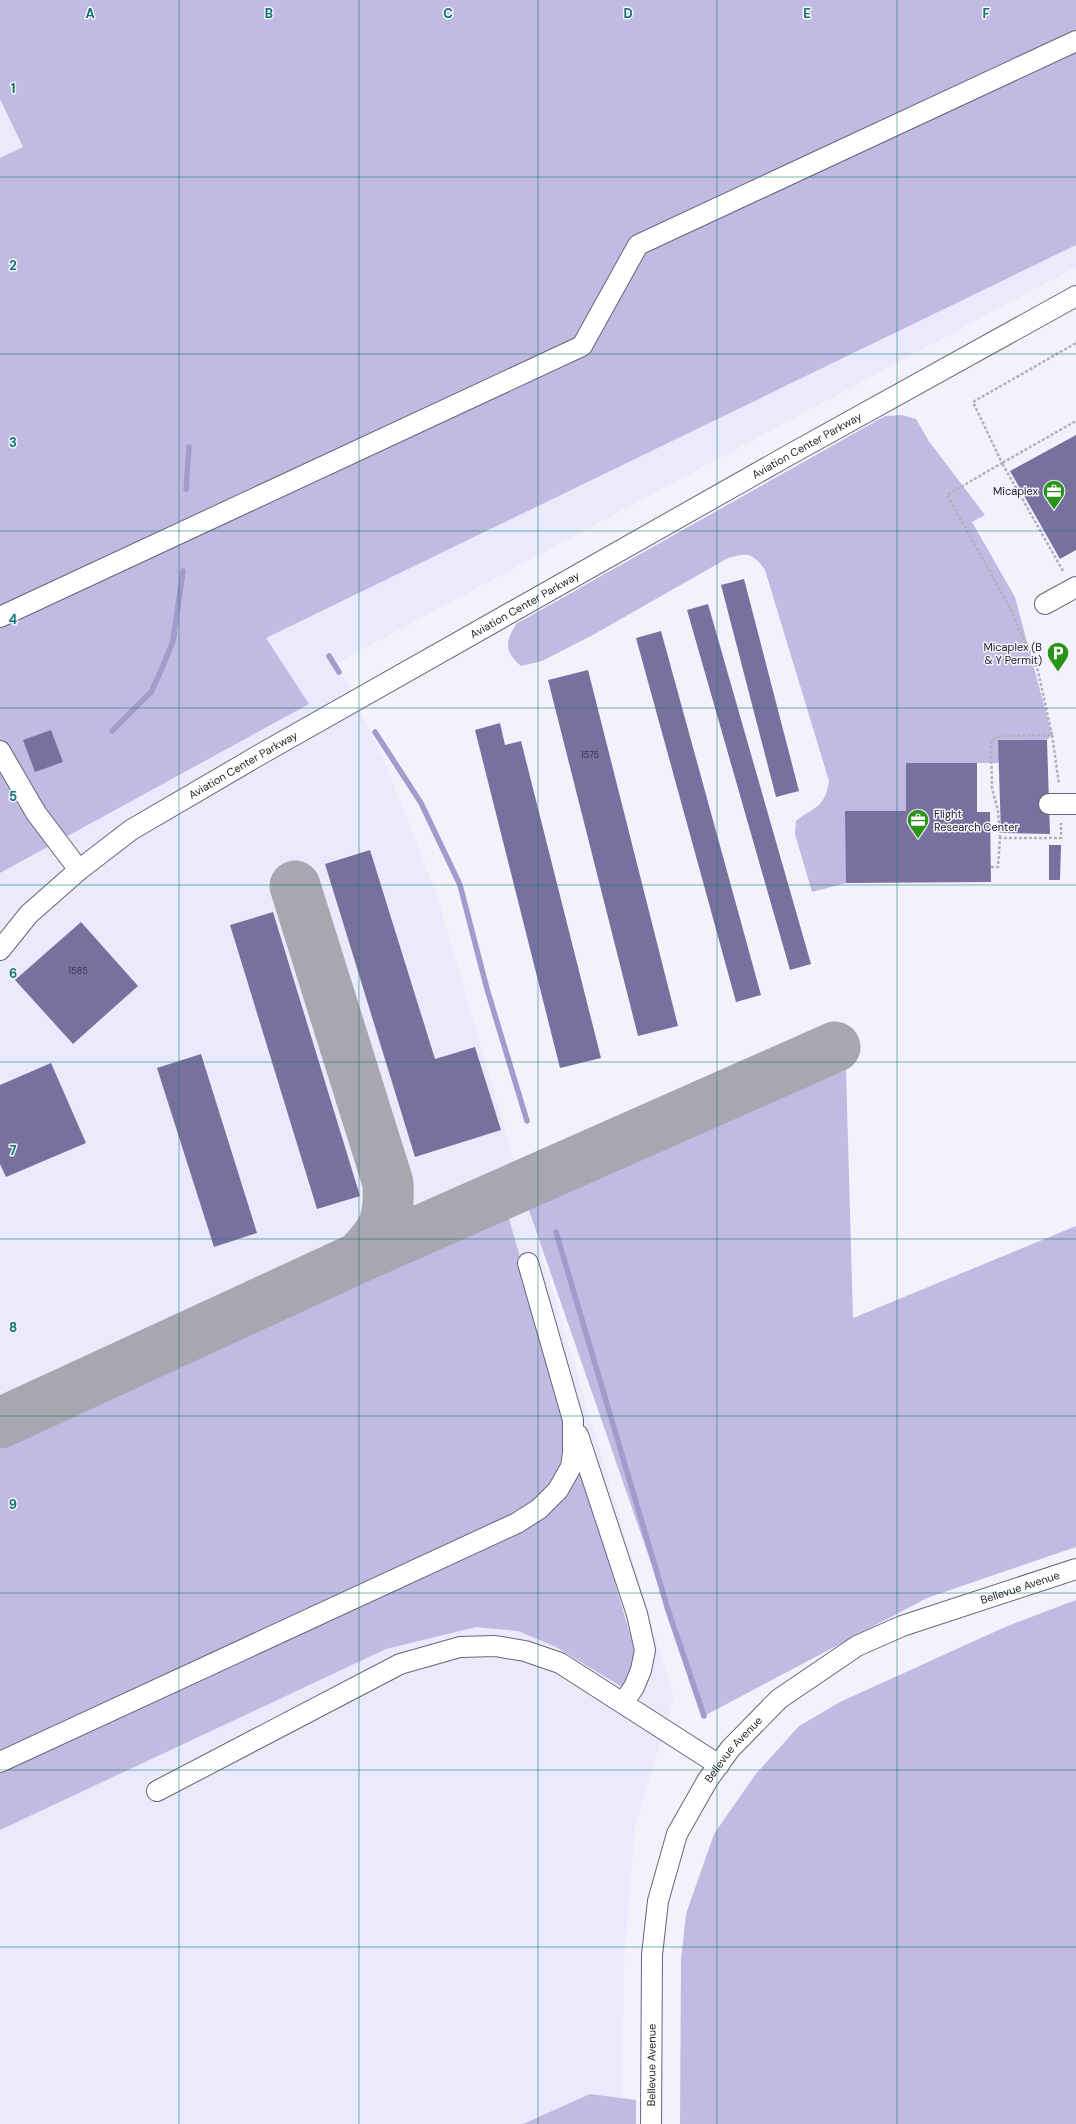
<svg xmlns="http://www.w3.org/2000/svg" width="1076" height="2124" viewBox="0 0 1076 2124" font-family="'DM Sans',sans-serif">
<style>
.built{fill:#ebe9fc}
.green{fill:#c1bbe3}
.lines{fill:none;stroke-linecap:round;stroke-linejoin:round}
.stream{stroke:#a29bcb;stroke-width:5.5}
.taxiway{stroke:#a8a6b0;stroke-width:51}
.building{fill:#78719f}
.minor-casing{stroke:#67657a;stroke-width:22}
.path{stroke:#b2b1bb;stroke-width:2.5;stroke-dasharray:3 2;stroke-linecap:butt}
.minor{stroke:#fff;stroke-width:20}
.grid{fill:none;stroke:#0f766e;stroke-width:1;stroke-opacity:0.55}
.labels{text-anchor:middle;stroke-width:3;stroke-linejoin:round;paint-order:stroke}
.number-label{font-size:9px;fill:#393649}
.street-label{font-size:11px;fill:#24232c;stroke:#f3f2fc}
.poi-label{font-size:11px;fill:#24232c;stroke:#f3f2fc;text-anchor:end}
.grid-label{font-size:13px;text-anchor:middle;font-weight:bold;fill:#0f766e;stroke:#f3f2fc;stroke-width:3;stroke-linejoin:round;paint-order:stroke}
</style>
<rect width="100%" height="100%" fill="#f3f2fc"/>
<!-- built -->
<path class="built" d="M0 0H1076V267L337 663 384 760 437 895 526 1202 674 1698 635 1828 624 1964 622 2124H0Z"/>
<!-- green -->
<path class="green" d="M0 0H1076V245L266 638 309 704 0 873V158L23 147 0 99Z
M902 415 916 419 928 440 985 515 972 522 1015 597 1052 735 1047 740H999V763H906V811H846V883L812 892 795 834 796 821C815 806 825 808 829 781L765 570C753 553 748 552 728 558L591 636 542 661 521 666C504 651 505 643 516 624L885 416Z
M846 1070 853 1318 1076 1226V1547L927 1598 704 1716 526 1202Z
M507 1212 636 1655 627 1690 556 1647 518 1631 476 1627 386 1649 0 1830V1449Z
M1076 1600V2124H680L681 1960 686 1914 714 1834 755 1775 799 1726 840 1702 1005 1627Z
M590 2094 636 2100V2124H523Z"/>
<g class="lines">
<!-- stream -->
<path class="stream" d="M186 489 189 447
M329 656 339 672
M112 731 151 692 160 673 173 641 183 571
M375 732 421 803 460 885 487 989 527 1121
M556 1232 668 1610 704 1716"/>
<!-- taxiway -->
<path class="taxiway" d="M295 886 388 1183C390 1220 384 1232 358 1258
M0 1423 358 1258 835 1047"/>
</g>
<!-- building -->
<path class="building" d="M1076 435V550L1060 559 1010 471Z
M744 579 799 791 776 797 721 585Z
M708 604 811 964 790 970 687 610Z
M661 631 761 995 736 1002 636 638Z
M588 670 678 1026 638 1036 548 680Z
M500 723 505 745 521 741 601 1058 560 1068 475 730Z
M51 730 63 762 35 772 23 740Z
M998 740H1047L1050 834 1001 833Z
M906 763H977V812H990L991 882 846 883 845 811H906Z
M1049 845H1061L1060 880H1049Z
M370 850 435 1059 475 1047 501 1130 415 1157 325 864Z
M273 912 360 1196 317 1209 230 925Z
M81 922 138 986 73 1044 15 980Z
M201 1054 257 1233 214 1247 157 1068Z
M51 1063 86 1143 6 1177 0 1164V1085Z"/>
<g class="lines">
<!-- minor casing -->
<g class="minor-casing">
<g id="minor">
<path d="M1045 604 1076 587"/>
<path d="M0 617 582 346 638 245 1076 41"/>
<path d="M0 751 36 813 79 870"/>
<path d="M1049 804H1076"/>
<path id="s1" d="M0 950 29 914 79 870 131 830 261 754 789 455 1076 296"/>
<path d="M578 1435 637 1614 645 1650 641 1670 634 1687 623 1703"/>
<path d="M0 1762 517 1523 539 1509 558 1490 571 1467 573 1453V1420L528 1263"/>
<path d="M157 1791 400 1664 460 1647 495 1646 525 1651 560 1663 719 1765"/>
<path id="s2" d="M651 2124 652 1955 658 1901 677 1834 707 1781 730 1749 779 1699 857 1646 902 1626 1076 1569"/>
</g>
</g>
<!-- path -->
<path class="path" d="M1063 571 1002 463 1076 421
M1052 735 1059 784
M1000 838 998 811 992 788 991 745 993 739 1000 736 1052 735 1038 671 1008 604 947 495 1002 463 973 402 1076 343
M991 867H998L1000 838H1061V823"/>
<!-- minor -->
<use href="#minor" class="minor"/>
</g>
<!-- grid -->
<path class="grid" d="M179 0V2124M359 0V2124M538 0V2124M717 0V2124M897 0V2124M0 177H1076M0 354H1076M0 531H1076M0 708H1076M0 885H1076M0 1062H1076M0 1239H1076M0 1416H1076M0 1593H1076M0 1770H1076M0 1947H1076"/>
<!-- icons -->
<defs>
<g id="office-pin" transform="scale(1.15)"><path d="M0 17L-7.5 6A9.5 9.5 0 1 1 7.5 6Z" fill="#2a9319" stroke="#f3f2fc"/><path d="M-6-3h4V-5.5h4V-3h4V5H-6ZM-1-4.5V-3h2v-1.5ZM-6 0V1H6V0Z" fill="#fff"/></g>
<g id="parking-pin" transform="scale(1.15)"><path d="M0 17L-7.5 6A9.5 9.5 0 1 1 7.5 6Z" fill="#2a9319" stroke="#f3f2fc"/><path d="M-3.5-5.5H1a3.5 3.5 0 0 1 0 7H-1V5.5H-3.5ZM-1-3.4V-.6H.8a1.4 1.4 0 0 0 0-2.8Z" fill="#fff"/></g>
</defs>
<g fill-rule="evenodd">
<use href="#office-pin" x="1054" y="491"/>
<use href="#parking-pin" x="1058" y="653"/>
<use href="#office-pin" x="918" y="820"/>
</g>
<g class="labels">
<!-- number labels -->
<g class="number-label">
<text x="590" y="758">1575</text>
<text x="78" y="974">1585</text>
</g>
<!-- street labels -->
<g class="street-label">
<text dy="4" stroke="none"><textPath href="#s1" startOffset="956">Aviation Center Parkway</textPath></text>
<text dy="4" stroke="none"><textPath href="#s1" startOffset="632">Aviation Center Parkway</textPath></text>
<text dy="4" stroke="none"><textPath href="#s1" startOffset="308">Aviation Center Parkway</textPath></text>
<text dy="4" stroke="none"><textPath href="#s2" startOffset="731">Bellevue Avenue</textPath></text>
<text dy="4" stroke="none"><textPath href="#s2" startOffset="395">Bellevue Avenue</textPath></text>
<text dy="4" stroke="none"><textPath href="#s2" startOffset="59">Bellevue Avenue</textPath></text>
</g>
<!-- poi labels -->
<g class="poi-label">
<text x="1038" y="495">Micaplex</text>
<text x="1042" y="651">Micaplex (B<tspan x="1042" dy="13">&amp; Y Permit)</tspan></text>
<text x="934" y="818" text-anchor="start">Flight<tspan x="934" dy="13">Research Center</tspan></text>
</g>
</g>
<g class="grid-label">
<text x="90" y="18">A</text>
<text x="269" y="18">B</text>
<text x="448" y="18">C</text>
<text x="628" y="18">D</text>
<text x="807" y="18">E</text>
<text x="986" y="18">F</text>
<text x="13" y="93">1</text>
<text x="13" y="270">2</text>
<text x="13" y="447">3</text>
<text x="13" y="624">4</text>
<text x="13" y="801">5</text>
<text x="13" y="978">6</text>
<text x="13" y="1155">7</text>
<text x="13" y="1332">8</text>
<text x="13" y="1509">9</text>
</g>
</svg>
